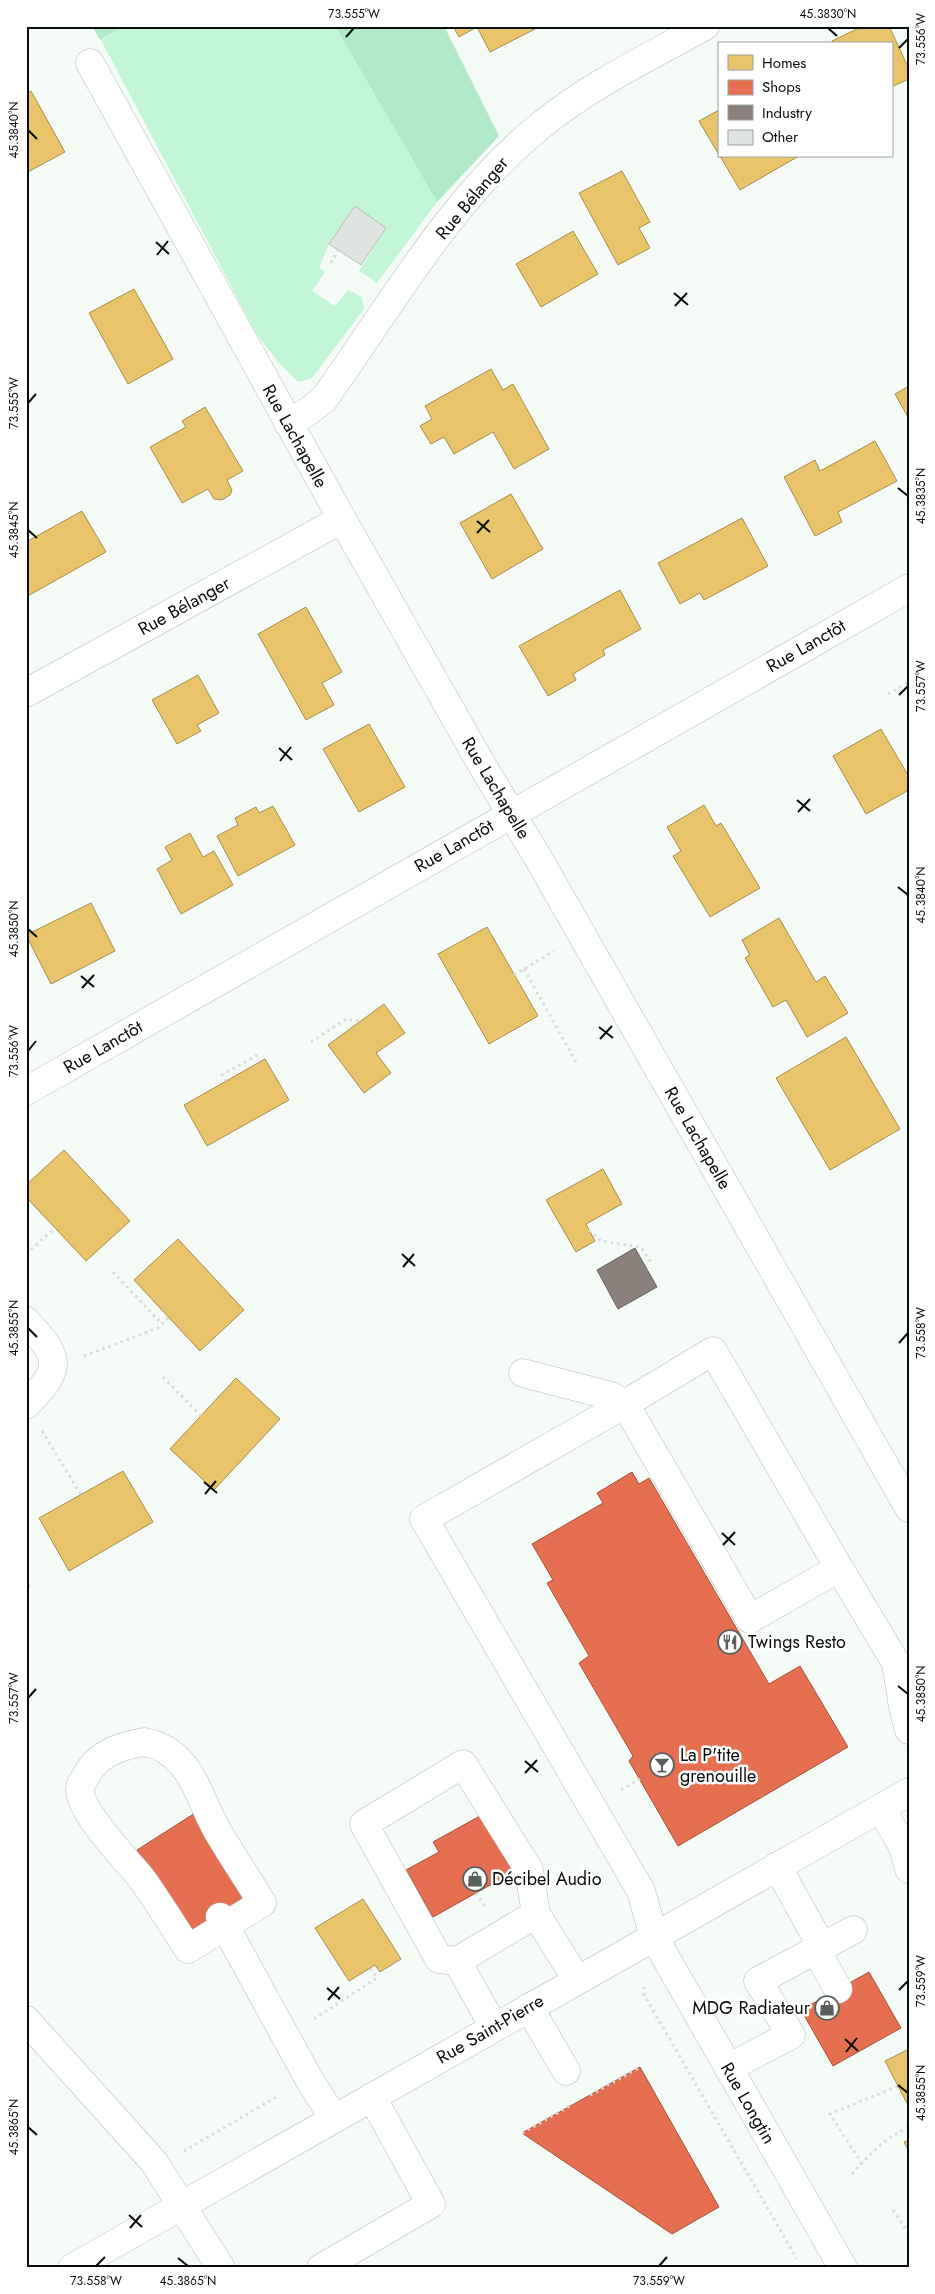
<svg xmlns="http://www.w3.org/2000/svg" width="935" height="2294" viewBox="0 0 935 2294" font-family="Jost,sans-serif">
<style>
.green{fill:#c2f6d7}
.forest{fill:#b0e9c8}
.homes{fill:#e9c46a;stroke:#a58d4d}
.shops{fill:#e76f51;stroke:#a4523b}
.industry{fill:#8a817c;stroke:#635e5a}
.building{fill:#dee5e0;stroke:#b7beb9}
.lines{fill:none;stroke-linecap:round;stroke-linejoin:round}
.minor-casing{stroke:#b5bcb7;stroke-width:29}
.major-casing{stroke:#b5bcb7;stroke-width:29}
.path{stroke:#d9dcda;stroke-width:3;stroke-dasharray:2.5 4;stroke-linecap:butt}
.minor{stroke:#fefffe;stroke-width:28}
.major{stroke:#fefffe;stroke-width:28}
.ticks{fill:none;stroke:#070e09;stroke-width:2}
.labels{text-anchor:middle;stroke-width:5;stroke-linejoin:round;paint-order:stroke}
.street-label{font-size:18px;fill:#070e09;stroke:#fff}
.poi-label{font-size:18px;fill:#070e09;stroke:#fff;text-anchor:start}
.neatline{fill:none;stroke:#070e09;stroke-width:2}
.ticks-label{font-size:12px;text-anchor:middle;fill:#070e09}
</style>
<rect width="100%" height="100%" fill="#f5fcf7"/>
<!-- green -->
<path class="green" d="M124 26H335L437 202 377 283 359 271 386 228 354 207 329 244 319 268 325 272 312 291 335 306 348 290 362 297 364 309 312 378 298 382 277 361 256 333 101 40Z"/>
<!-- forest -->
<path class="forest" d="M92 26H124L100 40Z
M335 26H444L499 136 437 202Z"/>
<!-- homes -->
<path class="homes" d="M453 26H541L490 52 477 27 459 37Z
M863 26H889L909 69V79L891 87V44H833L832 41Z
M31 91 65 152 26 173V94Z
M719 110V155L699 121Z
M720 156H799L740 190Z
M622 171 650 222 639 228 650 248 618 265 579 193Z
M573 231 598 274 541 307 516 264Z
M134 289 173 359 128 384 89 313Z
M491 369 503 390 513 384 549 449 514 469 493 432 454 454 444 437 431 444 420 426 432 419 425 406Z
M909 386V419L895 394Z
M205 407 243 471 227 480 232 490 230 495 222 500 214 499 208 489 182 503 150 447 186 427 182 421Z
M875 441 897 481 838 512 842 522 815 536 784 477 815 460 820 471Z
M511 494 543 549 492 579 460 523Z
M82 511 106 552 26 597V542Z
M742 518 768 566 704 600 700 593 680 604 658 563Z
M620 590 641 629 603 650 605 655 573 674 576 680 548 696 519 646Z
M306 607 342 672 322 683 334 705 306 720 258 634Z
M198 675 219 713 197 725 201 731 177 744 152 700Z
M369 724 405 787 359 812 323 749Z
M881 729 909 777V790L866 814 833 756Z
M704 805 716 826 721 823 760 888 710 917 673 856 681 851 667 827Z
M273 806 295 845 238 876 217 836 238 825 235 818 256 807 259 813Z
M190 833 203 857 214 851 233 885 181 914 157 869 172 860 165 847Z
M91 903 115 951 51 984 26 935Z
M779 918 816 982 825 976 848 1013 807 1037 786 1000 773 1007 745 958 750 955 742 940Z
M487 927 538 1016 489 1044 438 954Z
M384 1004 405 1033 376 1053 391 1073 364 1093 328 1045Z
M846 1037 900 1129 830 1170 776 1078Z
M265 1059 289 1100 207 1146 184 1105Z
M64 1150 130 1221 86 1261 26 1197V1185Z
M603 1169 622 1204 586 1224 595 1241 576 1252 546 1200Z
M178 1239 244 1310 200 1351 134 1280Z
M236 1378 280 1419 214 1490 170 1449Z
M123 1471 153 1522 69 1571 39 1518Z
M26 1560 29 1588H26Z
M363 1899 401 1959 380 1972 375 1965 349 1981 315 1928Z
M909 2049V2107L885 2061Z
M909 2140V2152L904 2142Z"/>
<!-- shops -->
<path class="shops" d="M632 1472 639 1484 649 1478 769 1684 800 1666 848 1747 678 1846 629 1761 633 1756 579 1663 589 1656 547 1583 553 1580 532 1544 603 1503 597 1493Z
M487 1812 519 1869 433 1917 406 1870 439 1852 433 1842Z
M195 1813 250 1898 191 1935 137 1850Z
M869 1972 901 2028 833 2066 801 2010Z
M640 2067 719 2207 672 2234 522 2133Z"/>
<!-- industry -->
<path class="industry" d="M635 1248 657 1287 618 1309 597 1270Z"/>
<!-- building -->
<path class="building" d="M355 206 386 228 361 265 329 244Z"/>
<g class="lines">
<!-- minor casing -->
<g class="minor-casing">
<path id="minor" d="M90 63 342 519 486 772 537 856 909 1508
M288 423 309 411 324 399C390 307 451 198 540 126 589 86 649 57 705 26
M26 693 342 519
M26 1091 909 588
M26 1321C60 1358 64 1367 26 1405
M523 1373 611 1396 625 1404 750 1619 839 1568 896 1663 903 1707 909 1730
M839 1568 713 1351 625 1404 424 1519 641 1891 654 1937 843 2268
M144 1742C192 1751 197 1796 218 1832 232 1856 248 1879 262 1903L188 1949C173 1926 158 1901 142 1879 127 1860 78 1811 80 1788 80 1785 83 1781 85 1778 96 1754 120 1746 144 1742Z
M881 1808 903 1847 909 1869
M777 1866 822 1947
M220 1917 309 2079 334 2119
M816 1950 838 1989
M457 1961 439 1959 364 1824 463 1764 529 1870 536 1914
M529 2007 566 2071
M26 2020 154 2162 221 2268
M494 2027 457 1961 536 1914 577 1980
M728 2068 791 2035 758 1981 853 1930
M321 2268 431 2204 372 2097"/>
</g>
<!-- major casing -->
<g class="major-casing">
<path id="major" d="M72 2268 909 1792"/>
</g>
<!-- path -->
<path class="path" d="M331 263 338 250
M888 694 909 682
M524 969 576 1062
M514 975 554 951
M311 1042 346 1019 360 1021
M226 1081 222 1075 261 1053
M589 1230 601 1241 641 1247 652 1264
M26 1254 55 1228
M113 1272 162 1324
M84 1356 158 1328 169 1317
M163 1377 201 1416
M42 1431 81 1495
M621 1790 640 1779
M476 1893 485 1907
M644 1987 643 1993 797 2259
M314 2019 377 1978 370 1968
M590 2095 640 2067
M522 2133 573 2104
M184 2151 278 2096
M862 2164 830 2114 898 2086
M852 2174C869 2155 885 2138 909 2127
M893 2210 909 2234"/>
<!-- minor -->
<use href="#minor" class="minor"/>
<!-- major -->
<use href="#major" class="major"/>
</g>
<!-- ticks -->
<path class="ticks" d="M828 28 837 36M346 37 354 28M899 48 908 39M28 130 37 139M156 242 169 254M157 255 168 241M674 293 688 305M675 306 687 293M28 403 36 394M898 488 908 496M477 521 490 532M28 530 37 538M477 533 489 520M899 695 908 686M279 748 292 760M280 761 291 747M797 800 810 811M798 812 810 799M898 887 908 895M28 929 37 937M81 976 94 987M82 988 94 975M599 1027 613 1038M600 1039 612 1026M28 1051 36 1041M402 1254 415 1266M403 1267 414 1254M28 1328 37 1337M899 1343 908 1333M204 1482 217 1493M205 1494 216 1481M722 1533 735 1545M723 1545 735 1532M898 1686 908 1694M28 1698 36 1689M525 1761 538 1772M525 1773 537 1760M327 1988 340 1999M899 1990 908 1981M328 2000 339 1987M845 2039 858 2051M846 2052 857 2038M898 2085 908 2093M28 2127 37 2135M129 2215 142 2227M130 2228 141 2215M178 2258 188 2266M96 2266 105 2257M659 2266 667 2257"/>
<!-- icons -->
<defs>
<g id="restaurant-ring" transform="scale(1.25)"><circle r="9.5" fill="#fff" stroke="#5a615c" stroke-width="1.5"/><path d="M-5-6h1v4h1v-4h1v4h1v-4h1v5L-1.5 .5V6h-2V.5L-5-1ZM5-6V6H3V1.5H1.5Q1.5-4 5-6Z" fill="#5a615c"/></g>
<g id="bar-ring" transform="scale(1.25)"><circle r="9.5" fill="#fff" stroke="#5a615c" stroke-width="1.5"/><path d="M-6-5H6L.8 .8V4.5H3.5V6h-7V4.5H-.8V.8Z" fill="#5a615c"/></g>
<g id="shop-ring" transform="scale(1.25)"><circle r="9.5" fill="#fff" stroke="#5a615c" stroke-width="1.5"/><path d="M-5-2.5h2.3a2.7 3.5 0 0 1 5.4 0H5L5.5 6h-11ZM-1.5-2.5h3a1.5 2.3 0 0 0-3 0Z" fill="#5a615c"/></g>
</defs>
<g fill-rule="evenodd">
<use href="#restaurant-ring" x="730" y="1642"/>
<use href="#bar-ring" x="662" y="1765"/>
<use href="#shop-ring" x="475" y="1879"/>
<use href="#shop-ring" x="827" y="2008"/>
</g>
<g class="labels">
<!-- street labels -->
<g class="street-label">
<text transform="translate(472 198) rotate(-50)" y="6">Rue Bélanger</text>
<text transform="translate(295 436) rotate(61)" y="6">Rue Lachapelle</text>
<text transform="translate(184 606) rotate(-29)" y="6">Rue Bélanger</text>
<text transform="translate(806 646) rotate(-30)" y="6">Rue Lanctôt</text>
<text transform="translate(496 788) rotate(59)" y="6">Rue Lachapelle</text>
<text transform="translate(454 846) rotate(-30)" y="6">Rue Lanctôt</text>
<text transform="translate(103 1047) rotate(-30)" y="6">Rue Lanctôt</text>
<text transform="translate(698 1138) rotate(60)" y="6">Rue Lachapelle</text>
<text transform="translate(490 2029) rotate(-30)" y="6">Rue Saint-Pierre</text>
<text transform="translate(748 2103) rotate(60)" y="6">Rue Longtin</text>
</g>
<!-- poi labels -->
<g class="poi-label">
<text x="748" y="1648">Twings Resto</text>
<text x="680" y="1761">La P'tite<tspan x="680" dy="21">grenouille</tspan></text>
<text x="492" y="1885">Décibel Audio</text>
<text x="810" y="2014" text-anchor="end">MDG Radiateur</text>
</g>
</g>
<!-- border -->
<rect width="935" height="2294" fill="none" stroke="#ffffff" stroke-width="55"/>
<!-- legend -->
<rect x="718" y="42" width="175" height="115" fill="#ffffff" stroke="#9c9f9d"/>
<rect x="728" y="55" width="25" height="15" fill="#e9c46a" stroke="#9c9f9d"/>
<text x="762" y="68" font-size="15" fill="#070e09">Homes</text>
<rect x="728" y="80" width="25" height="15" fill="#e76f51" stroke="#9c9f9d"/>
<text x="762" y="92" font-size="15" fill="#070e09">Shops</text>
<rect x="728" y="105" width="25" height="15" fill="#8a817c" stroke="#9c9f9d"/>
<text x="762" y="118" font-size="15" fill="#070e09">Industry</text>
<rect x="728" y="130" width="25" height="15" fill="#dee5e0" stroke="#9c9f9d"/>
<text x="762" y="142" font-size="15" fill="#070e09">Other</text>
<rect x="28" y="28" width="880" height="2238" class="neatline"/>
<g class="ticks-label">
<text x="354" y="18">73.555°W</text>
<text x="828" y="18">45.3830°N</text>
<text transform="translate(921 39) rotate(-90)" y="4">73.556°W</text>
<text transform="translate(14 130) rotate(-90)" y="4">45.3840°N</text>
<text transform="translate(14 403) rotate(-90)" y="4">73.555°W</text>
<text transform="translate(921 496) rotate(-90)" y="4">45.3835°N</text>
<text transform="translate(14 530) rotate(-90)" y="4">45.3845°N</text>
<text transform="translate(921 686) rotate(-90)" y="4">73.557°W</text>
<text transform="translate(921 895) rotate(-90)" y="4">45.3840°N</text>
<text transform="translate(14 929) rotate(-90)" y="4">45.3850°N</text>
<text transform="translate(14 1051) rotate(-90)" y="4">73.556°W</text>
<text transform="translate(14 1328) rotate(-90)" y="4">45.3855°N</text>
<text transform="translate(921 1333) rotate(-90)" y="4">73.558°W</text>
<text transform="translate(921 1694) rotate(-90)" y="4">45.3850°N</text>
<text transform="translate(14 1698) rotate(-90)" y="4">73.557°W</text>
<text transform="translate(921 1981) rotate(-90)" y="4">73.559°W</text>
<text transform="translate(921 2093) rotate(-90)" y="4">45.3855°N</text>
<text transform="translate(14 2127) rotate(-90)" y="4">45.3865°N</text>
<text x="96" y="2285">73.558°W</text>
<text x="188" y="2285">45.3865°N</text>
<text x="659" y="2285">73.559°W</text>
</g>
</svg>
